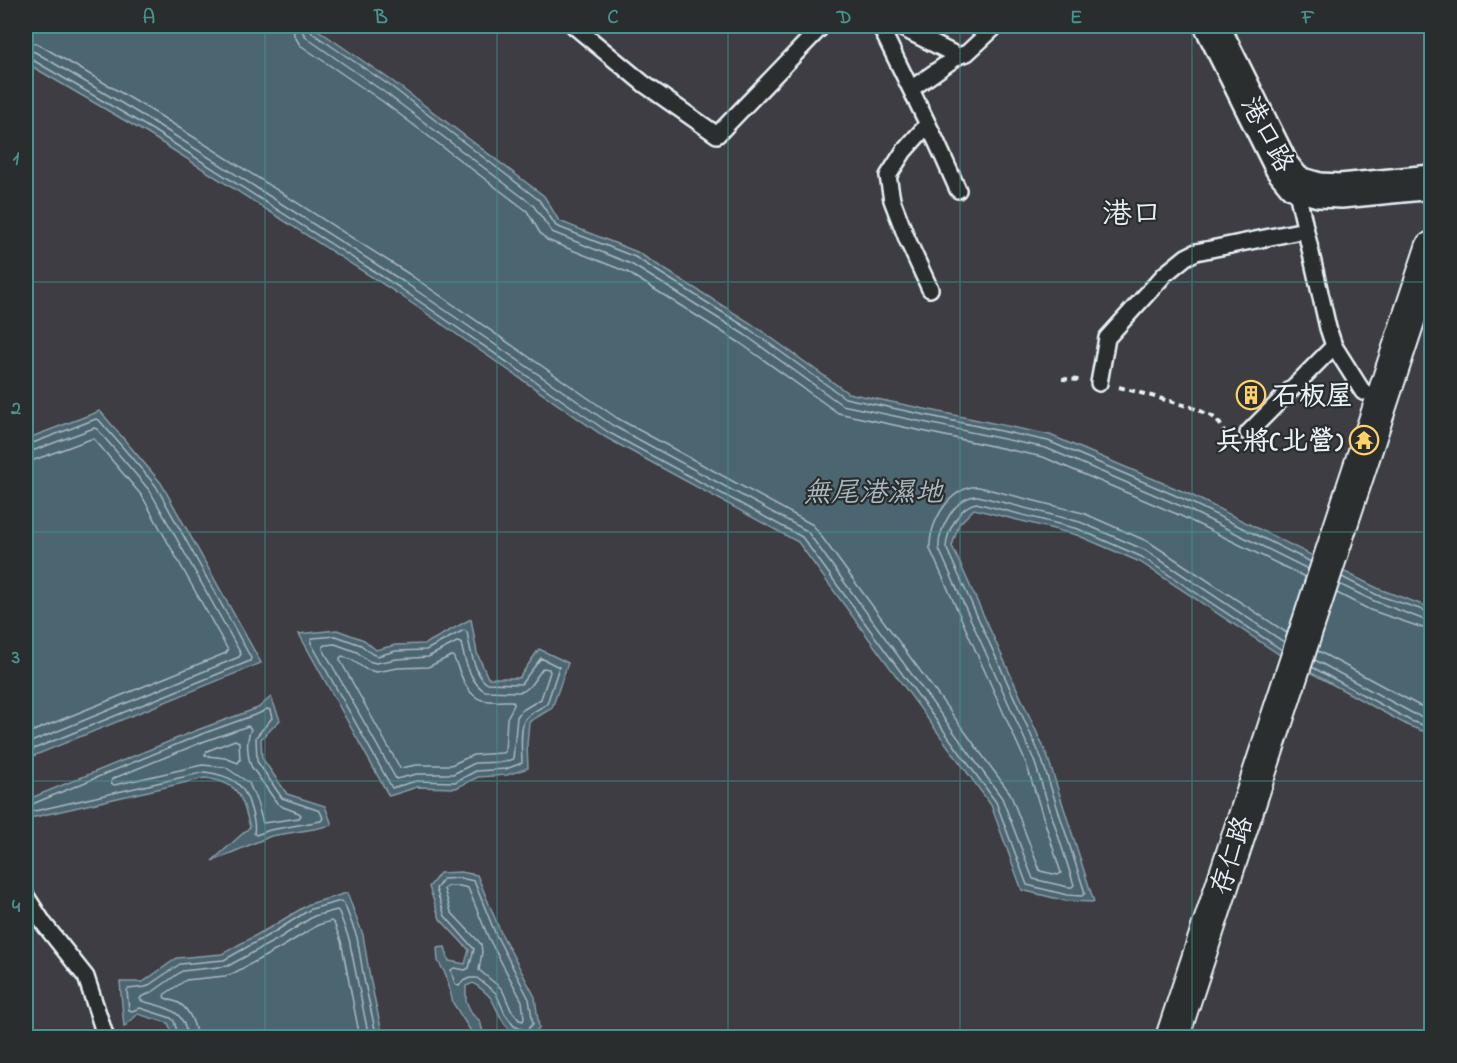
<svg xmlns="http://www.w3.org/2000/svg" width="1457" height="1063" viewBox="0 0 1457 1063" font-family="'Indie Flower','LXGW WenKai TC',sans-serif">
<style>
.water{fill:#4c6571;stroke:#8a9da7;stroke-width:1.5}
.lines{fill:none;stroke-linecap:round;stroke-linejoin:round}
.shore{stroke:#aab9c2;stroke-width:1.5}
.lane-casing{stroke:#e8f1f8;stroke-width:20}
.street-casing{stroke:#e8f1f8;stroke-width:36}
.secondary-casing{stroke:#e8f1f8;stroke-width:38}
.path{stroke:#e8f1f8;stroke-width:4;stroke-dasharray:6 4.5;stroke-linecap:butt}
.lane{stroke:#2a2d2e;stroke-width:15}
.street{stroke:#2a2d2e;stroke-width:32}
.secondary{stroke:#2a2d2e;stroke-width:33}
.grid{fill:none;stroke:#459590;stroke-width:1.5;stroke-opacity:0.55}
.labels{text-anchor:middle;stroke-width:4.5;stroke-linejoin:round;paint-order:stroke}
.street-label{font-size:27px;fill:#e8f1f8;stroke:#2a2d2e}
.poi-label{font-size:27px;font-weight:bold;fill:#e8f1f8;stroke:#2a2d2e;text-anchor:start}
.water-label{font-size:28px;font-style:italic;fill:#aab9c2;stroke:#2a2d2e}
.quarter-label{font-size:30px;fill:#e8f1f8;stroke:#2a2d2e}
.neatline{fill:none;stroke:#459590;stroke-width:2}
.grid-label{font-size:20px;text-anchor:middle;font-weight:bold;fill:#459590}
</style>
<rect width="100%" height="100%" fill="#3d3d43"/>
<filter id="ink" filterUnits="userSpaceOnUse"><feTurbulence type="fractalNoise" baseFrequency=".0167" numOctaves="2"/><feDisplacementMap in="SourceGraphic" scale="12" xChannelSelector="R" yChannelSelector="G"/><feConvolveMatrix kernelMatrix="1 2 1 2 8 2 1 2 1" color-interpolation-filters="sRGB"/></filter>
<g filter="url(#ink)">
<!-- water -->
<path class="water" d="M26 26H312L395 83 544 196 559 221 637 252 752 324 848 393 1050 435 1189 494 1379 589 1431 608V734L1409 726 1286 659 1140 562 1077 535 974 509 959 524 952 546 1047 755 1094 902 1066 901 1022 890 991 805 798 542 605 437 397 293 148 134 26 63Z
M100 411 161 483 261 663 26 759V439Z
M471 619 477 653 488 678H519L539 649 568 663 552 708 529 722 527 745 528 768 507 775 478 777 456 788 417 787 389 796 299 634 337 630 364 640 376 650 395 645 425 644Z
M271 697 280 720 261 739 262 758 287 794 325 806 332 825 314 829 271 836 212 861 250 827C241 796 241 783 205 778L26 819V800L200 729 258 708Z
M460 872 477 875 501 933 535 997 539 1028 528 1037C502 1031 503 1020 492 1000 488 993 480 988 473 983L466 986V1001L472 1014 480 1021 483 1032 474 1036 453 1003 446 975 438 961 437 948 445 947 449 961 465 964 469 950 440 919 429 887 440 873Z
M347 893 363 935 370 978 383 1037H174L168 1023 138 1014 124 1027 120 982H143L177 958 222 954 271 927 309 904Z"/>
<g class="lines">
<!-- shore -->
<path class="shore" d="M293 26 294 35 300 45 382 101 527 211 540 233 547 240 627 272 740 343 838 413 1043 457 1179 515 1305 577
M302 26 303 33 308 39 387 94 533 205 552 232 631 264 745 335 842 405 1046 448 1183 507 1308 569
M309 26 310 29 312 33 392 87 539 200 556 226 635 257 749 329 845 398 1048 441 1186 500 1311 562
M26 41 38 44 159 115 409 274 617 418 813 525 1010 793 1040 871 1058 875 1061 873 1026 763 930 549C928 524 951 484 979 487L1083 513 1149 542 1287 633
M26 50 35 52 155 123 404 282 612 425 807 531 1002 798 1033 879 1068 887H1072L1074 885 1034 760 939 549C937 530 956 495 978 496L1080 522 1145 550 1284 642
M26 58 31 59 151 129 400 288 608 432 802 537 996 802 1027 885 1067 895 1082 896 1085 893 1041 757 946 547C947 532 959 506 976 503L1078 529 1142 557 1282 650
M26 444H30L96 419 99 420 156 486 251 658 250 661 26 752
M26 452 32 451 94 428 97 429 150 491 241 654 239 657 26 744
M26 461 34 460 91 439H94L142 496 228 650 226 653 26 734
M1342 577 1377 595 1432 613
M1339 584 1374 601 1425 620H1432
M1337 593 1370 610 1423 628 1432 629
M464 630 467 632C470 648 474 673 486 683L521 684 541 658 559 667 547 704C541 708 531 712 526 718 519 725 522 753 522 763L506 769 476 771 455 782 416 781 392 788 311 643V640L313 638 336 636 361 645 372 654 377 656 396 651 426 650Z
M457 642 461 643C464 658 471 684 485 691L518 692 524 691 530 686 543 668 549 669 550 672 541 699 521 711 517 717 513 759 504 762 475 763 453 774H417L396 779 323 649V646L325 645 335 644 357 652 368 661 376 663 397 659 428 657Z
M1318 651 1418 705 1432 710
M342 656 352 660 365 669 376 672 398 668 428 667 451 656H453C460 670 465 695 482 700 492 702 503 701 512 701L514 703V705L507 718 505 752 502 753 473 755 451 765H417L400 768 340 660V658Z
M1315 660 1414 714 1432 720
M1312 667 1411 721 1432 728
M248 726 251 729C246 740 247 755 251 766L277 803 283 807 299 813 301 815 299 818 263 823 257 802 249 783 225 767 202 765 114 785 111 783 112 779 205 741Z
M235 740 239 742 240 760 238 763 225 758 207 756 205 755 207 751Z
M26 805H30L202 734 260 713 267 709 270 710 272 718 256 737 257 761 282 798 320 811 323 818 321 821 270 830 256 835 254 833C256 825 253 817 251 809 244 782 232 776 205 772L26 813
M460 878 474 881 496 935 529 999 533 1024 526 1031 514 1026 505 1014 496 993 477 978H470L463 981 459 986 455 984 451 970 454 968 465 970 469 968 474 949 445 916 436 889 443 879Z
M460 886 468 888 489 939 522 1001 524 1018 523 1021 519 1020 511 1010 502 989 479 970 482 952 481 944 451 912 444 889 447 886Z
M179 1038 174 1021 171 1018 140 1008 132 1011 129 1010 127 991 128 989 146 987 180 964 224 960 274 932 311 909 341 901 344 903 357 937 364 979 377 1038
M187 1038C185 1008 165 1008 142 1001L140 999 141 997 151 993 182 971 228 966 278 939 314 916 337 910 339 912 349 939 369 1038
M196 1038C196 1026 190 1010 179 1003 175 1001 170 1000 165 998L164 996 165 994 186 980 225 976 232 974 282 947 318 925 331 921 334 923 341 941 360 1038"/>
<!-- lane casing -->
<g class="lane-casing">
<path id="lane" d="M574 26 644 84 717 135 822 26
M880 26 937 143 958 190
M898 26 958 56
M911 89 958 56 967 53 996 26
M928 124 904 151 888 176 892 200 907 239 930 289
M1295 183 1328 328 1334 346 1363 392
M1099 383 1107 338 1165 274 1186 257 1196 252 1305 230
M1248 433 1334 346
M26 896 44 924 86 977 106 1038"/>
</g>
<!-- street casing -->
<g class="street-casing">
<path id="street" d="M1172 1038 1432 248"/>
</g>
<!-- secondary casing -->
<g class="secondary-casing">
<path id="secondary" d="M1212 26 1282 167 1295 183 1319 190 1341 191 1432 182"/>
</g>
<!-- path -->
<path class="path" d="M1062 379 1079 380
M1119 387 1191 407 1212 416 1220 424 1224 432 1230 434"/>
<!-- lane -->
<use href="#lane" class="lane"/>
<!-- street -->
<use href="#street" class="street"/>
<!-- secondary -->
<use href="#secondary" class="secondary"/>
</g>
</g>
<!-- grid -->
<path class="grid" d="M265 26V1038M497 26V1038M728 26V1038M960 26V1038M1192 26V1038M26 282H1432M26 532H1432M26 781H1432"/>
<!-- icons -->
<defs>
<g id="building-ring" transform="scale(1.5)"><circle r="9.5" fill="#2a2d2e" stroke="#ffd166" stroke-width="1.5"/><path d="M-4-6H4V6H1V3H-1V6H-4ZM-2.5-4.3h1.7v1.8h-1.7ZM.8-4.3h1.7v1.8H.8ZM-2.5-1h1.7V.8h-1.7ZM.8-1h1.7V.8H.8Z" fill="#ffd166"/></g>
<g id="temple-ring" transform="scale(1.5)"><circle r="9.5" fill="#2a2d2e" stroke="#ffd166" stroke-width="1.5"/><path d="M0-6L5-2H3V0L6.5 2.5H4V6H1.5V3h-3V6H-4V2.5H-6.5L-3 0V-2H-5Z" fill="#ffd166"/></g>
</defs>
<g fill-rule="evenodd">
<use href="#building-ring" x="1251" y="395"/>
<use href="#temple-ring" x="1364" y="440"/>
</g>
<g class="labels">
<!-- street labels -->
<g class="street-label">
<text transform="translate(1268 134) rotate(62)" y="9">港口路</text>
<text transform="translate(1231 855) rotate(-72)" y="9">存仁路</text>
</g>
<!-- poi labels -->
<g class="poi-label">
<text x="1272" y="404">石板屋</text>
<text x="1343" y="449" text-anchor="end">兵將(北營)</text>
</g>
<!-- water labels -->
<g class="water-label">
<text x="873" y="501">無尾港濕地</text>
</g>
<!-- quarter labels -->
<g class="quarter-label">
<text x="1132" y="223">港口</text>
</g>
</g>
<!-- margin -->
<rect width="1457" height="1063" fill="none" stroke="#2a2d2e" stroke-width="66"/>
<rect x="33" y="33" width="1391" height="997" class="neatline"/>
<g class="grid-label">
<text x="149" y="23">A</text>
<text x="381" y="23">B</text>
<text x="613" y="23">C</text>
<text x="844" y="23">D</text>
<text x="1076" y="23">E</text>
<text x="1308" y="23">F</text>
<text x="16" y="164">1</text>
<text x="16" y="414">2</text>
<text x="16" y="663">3</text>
<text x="16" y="912">4</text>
</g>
</svg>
